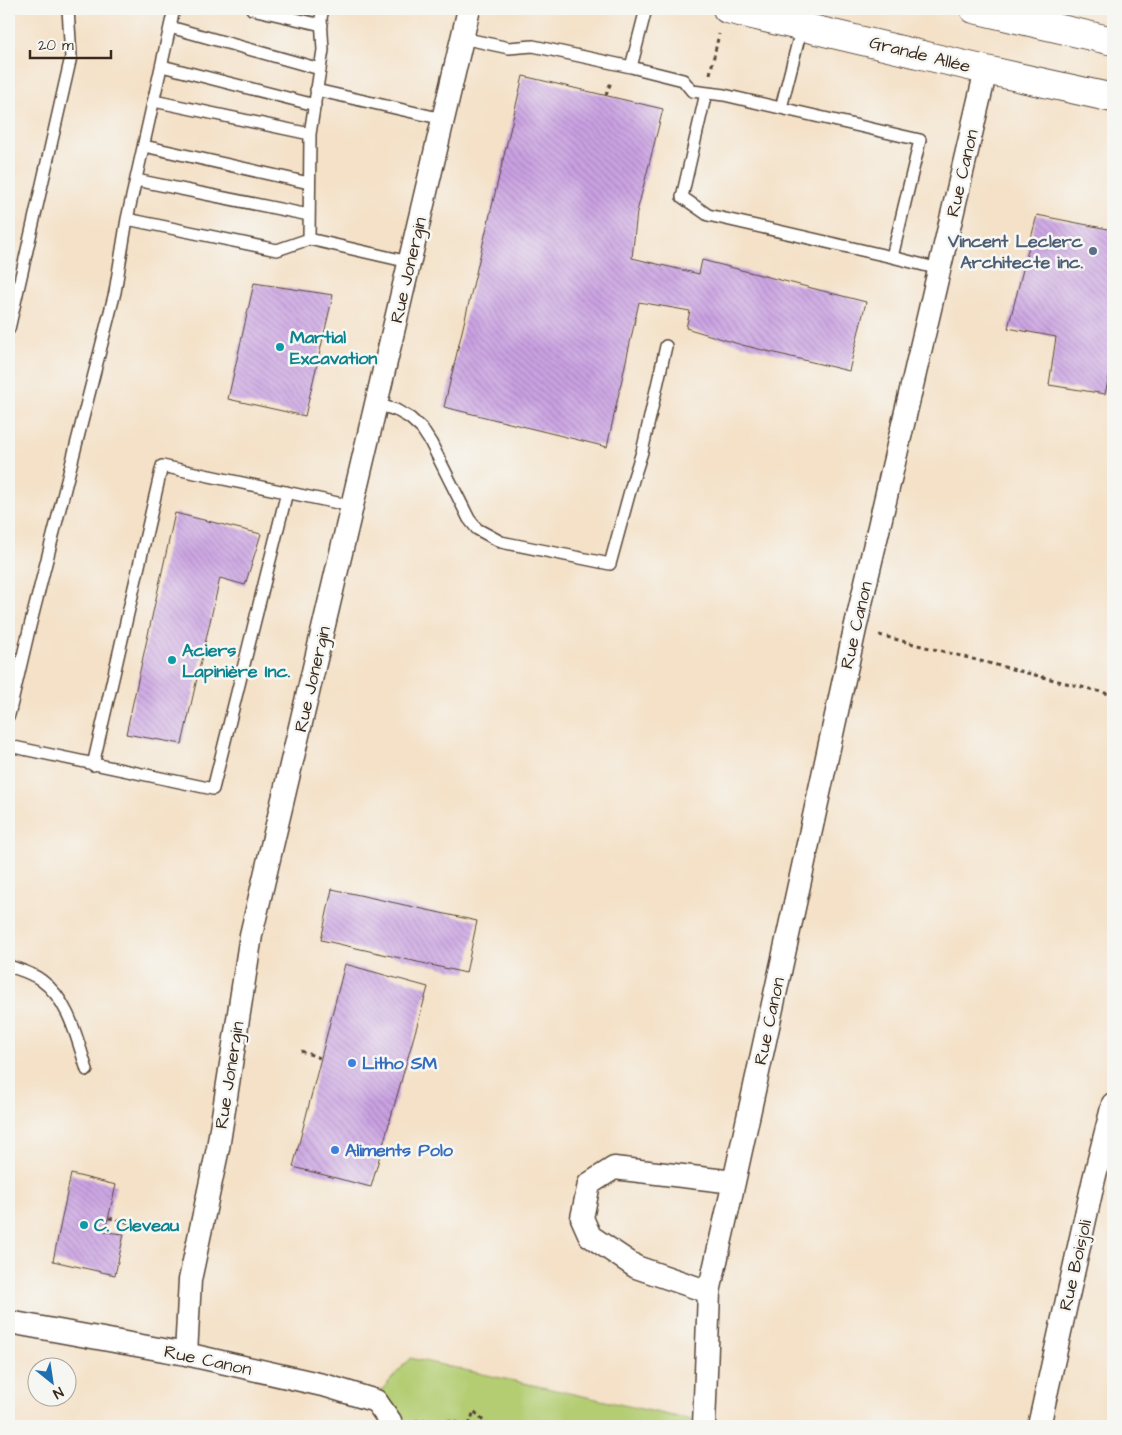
<svg xmlns="http://www.w3.org/2000/svg" width="1122" height="1435" viewBox="0 0 1122 1435" font-family="'Architects Daughter',sans-serif">
<style>
.park{fill:#b4cd73;stroke:#787c48}
.building{fill:url(#building-back-hatch)}
.lines{fill:none;stroke-linecap:round;stroke-linejoin:round}
.service-casing{stroke:#574537;stroke-width:14}
.minor-casing{stroke:#574537;stroke-width:25}
.secondary-casing{stroke:#574537;stroke-width:30}
.path{stroke:#574537;stroke-width:3;stroke-dasharray:4 4;stroke-linecap:butt}
.service{stroke:#fff;stroke-width:11}
.minor{stroke:#fff;stroke-width:22}
.secondary{stroke:#fff;stroke-width:28}
.service-dot{fill:#5c6f8a;stroke:#f6f6f2;stroke-width:2}
.culture-dot{fill:#0f9aa8;stroke:#f6f6f2;stroke-width:2}
.shop-dot{fill:#3f7fe0;stroke:#f6f6f2;stroke-width:2}
.labels{text-anchor:middle;stroke-width:5;stroke-linejoin:round;paint-order:stroke}
.street-label{font-size:18px;fill:#3b2a1e;stroke:#f6f6f2}
.service-label{font-size:18px;font-weight:bold;fill:#4e5e75;stroke:#f6f6f2;text-anchor:end}
.culture-label{font-size:18px;font-weight:bold;fill:#0d838f;stroke:#f6f6f2;text-anchor:start}
.shop-label{font-size:18px;font-weight:bold;fill:#366cbe;stroke:#f6f6f2;text-anchor:start}
</style>
<defs>
<pattern id="building-back-hatch" width="6" height="6" patternUnits="userSpaceOnUse" patternTransform="scale(1.25)"><rect width="6" height="6" fill="#caa1e3"/><path d="M-1 5l2 2M0 0l6 6M5-1l2 2" fill="none" stroke="#a583b7"/></pattern>
</defs>
<rect width="100%" height="100%" fill="#f6f6f2"/>
<filter id="ink" filterUnits="userSpaceOnUse"><feTurbulence type="fractalNoise" baseFrequency=".02" numOctaves="2"/><feDisplacementMap in="SourceGraphic" scale="10" xChannelSelector="R" yChannelSelector="G"/><feConvolveMatrix kernelMatrix="1 2 1 2 8 2 1 2 1" color-interpolation-filters="sRGB"/></filter>
<filter id="wash" filterUnits="userSpaceOnUse"><feTurbulence type="fractalNoise" baseFrequency=".0096" numOctaves="4" result="noise"/><feDisplacementMap in="SourceGraphic" scale="20" xChannelSelector="R" yChannelSelector="G"/><feGaussianBlur stdDeviation="1.12" result="paint"/><feColorMatrix in="noise" values="0 0 0 0 0 0 0 0 0 0 0 0 0 0 0 0 0 1.4 0 .05"/><feComposite in="paint" operator="in"/></filter>
<g filter="url(#wash)">
<rect width="100%" height="100%" fill="#f4e1c7"/>
<!-- park -->
<path class="park" d="M410 1358 696 1421V1426H402L378 1394Z"/>
<g id="blocks">
<!-- building -->
<path class="building" d="M523 76 663 109 637 212 632 258 699 274 702 260 866 302 849 371 742 345 686 328 690 311 639 302 607 447 444 407Z
M1037 215 1113 230V360L1105 394 1049 385 1056 337 1008 328Z
M254 283 333 295 305 416 228 399Z
M175 513 261 534 245 585 220 578 182 744 126 734Z
M332 889 477 921 466 973 321 940Z
M345 964 428 987 371 1187 293 1167Z
M71 1174 116 1185 105 1232 124 1234 115 1275 53 1261Z"/>
</g>
</g>
<g filter="url(#ink)">
<use href="#blocks" fill-opacity="0" stroke="#574537" stroke-width="1"/>
<g class="lines">
<!-- service casing -->
<g class="service-casing">
<path id="service" d="M174 9 127 219 277 250 309 239 409 262
M252 9 322 25
M170 27 320 69
M462 38 509 48 533 46 631 67 683 80 692 91 724 95 920 140 892 257 939 269
M162 66 315 105
M631 67 646 9
M316 90 443 119
M706 93 682 197 708 215 892 257
M154 101 310 134
M781 108 802 26
M144 146 309 183
M136 180 309 215
M309 239 310 134 323 50 321 18 323 9
M9 329 71 57 68 9
M376 404 396 410 410 418 422 429 431 443 469 519 477 529 501 542 610 564 633 480 642 452 666 346
M9 715 29 630 115 292 127 219
M9 746 213 789 287 492
M93 765 162 466 352 506
M9 966C20 970 32 973 41 980 69 1000 77 1039 87 1070"/>
</g>
<!-- minor casing -->
<g class="minor-casing">
<path id="minor" d="M709 1292 636 1267 590 1236 582 1218 589 1184 614 1168 734 1182
M9 1322 186 1354 327 1386 376 1401 390 1421 392 1426
M186 1354 190 1280 218 1148 251 935 469 9
M704 1426 709 1292 734 1182 855 629 986 70
M1039 1426 1094 1179 1113 1104"/>
</g>
<!-- secondary casing -->
<g class="secondary-casing">
<path id="secondary" d="M727 9 986 70 1113 98
M974 9 1113 41"/>
</g>
<!-- path -->
<path class="path" d="M710 74 719 34
M606 95 611 82
M879 635 1113 695
M301 1051 320 1058
M109 1218 144 1226
M415 1421H449L471 1426
M469 1425 474 1411 488 1426"/>
<!-- service -->
<use href="#service" class="service"/>
<!-- minor -->
<use href="#minor" class="minor"/>
<!-- secondary -->
<use href="#secondary" class="secondary"/>
</g>
</g>
<!-- markers -->
<circle class="service-dot" cx="1093" cy="251" r="5"/>
<g class="culture-dot">
<circle cx="280" cy="347" r="5"/>
<circle cx="172" cy="660" r="5"/>
<circle cx="84" cy="1225" r="5"/>
</g>
<g class="shop-dot">
<circle cx="352" cy="1063" r="5"/>
<circle cx="335" cy="1150" r="5"/>
</g>
<g class="labels">
<!-- street labels -->
<g class="street-label">
<text transform="translate(920 54) rotate(14)" y="6">Grande Allée</text>
<text transform="translate(962 173) rotate(-77)" y="6">Rue Canon</text>
<text transform="translate(408 270) rotate(-77)" y="6">Rue Jonergin</text>
<text transform="translate(856 625) rotate(-77)" y="6">Rue Canon</text>
<text transform="translate(312 679) rotate(-77)" y="6">Rue Jonergin</text>
<text transform="translate(769 1021) rotate(-78)" y="6">Rue Canon</text>
<text transform="translate(229 1075) rotate(-81)" y="6">Rue Jonergin</text>
<text transform="translate(1075 1265) rotate(-77)" y="6">Rue Boisjoli</text>
<text transform="translate(208 1360) rotate(12)" y="6">Rue Canon</text>
</g>
<!-- service labels -->
<g class="service-label">
<text x="1083" y="247">Vincent Leclerc<tspan x="1083" dy="21">Architecte inc.</tspan></text>
</g>
<!-- culture labels -->
<g class="culture-label">
<text x="290" y="343">Martial<tspan x="290" dy="21">Excavation</tspan></text>
<text x="182" y="656">Aciers<tspan x="182" dy="21">Lapinière Inc.</tspan></text>
<text x="94" y="1231">C. Cleveau</text>
</g>
<!-- shop labels -->
<g class="shop-label">
<text x="362" y="1069">Litho SM</text>
<text x="345" y="1156">Aliments Polo</text>
</g>
</g>
<!-- margin -->
<rect width="1122" height="1435" fill="none" stroke="#f6f6f2" stroke-width="30"/>
<!-- north arrow -->
<g transform="translate(52 1382) rotate(150)"><circle r="24" fill="#f6f6f2" stroke="#aba49d"/>
<path d="M0-4L9 19L0 12L-9 19Z" fill="#1f6fb2"/>
<text y="-8" font-size="14" font-weight="bold" text-anchor="middle" fill="#3b2a1e">N</text>
</g>
<!-- scale -->
<path d="M30 50v8h81v-8" fill="none" stroke="#3b2a1e" stroke-width="2.5"/>
<text x="38" y="50" font-size="15" fill="#3b2a1e" stroke="#f6f6f2" stroke-width="4" paint-order="stroke">20 m</text>
</svg>
